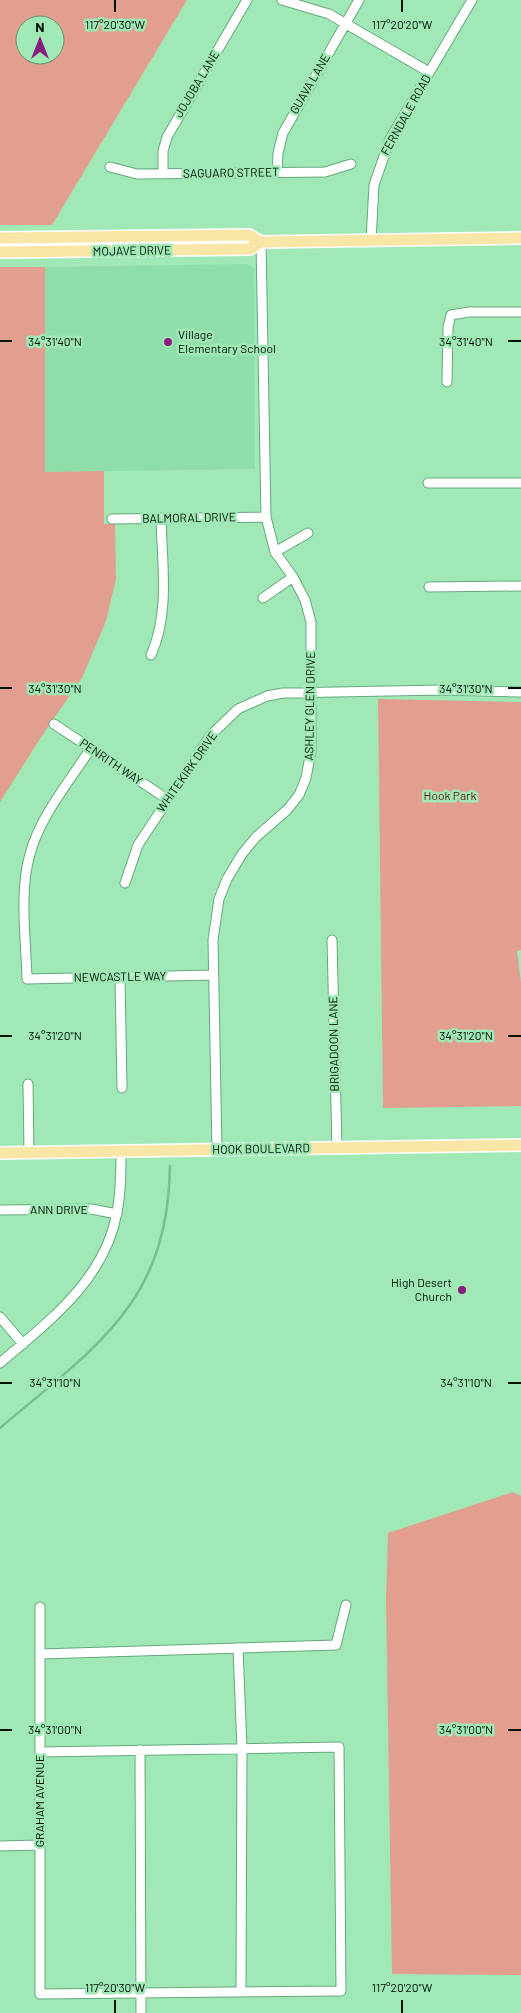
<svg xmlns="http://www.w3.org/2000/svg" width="521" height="2013" viewBox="0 0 521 2013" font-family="Barlow,sans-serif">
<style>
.built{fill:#8fdda8}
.green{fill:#e29e8e;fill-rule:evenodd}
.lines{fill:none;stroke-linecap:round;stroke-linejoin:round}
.stream{stroke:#77bf8f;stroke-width:2.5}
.minor-casing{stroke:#64a97b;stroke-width:11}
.major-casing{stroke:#fff;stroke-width:14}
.minor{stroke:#fff;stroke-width:9}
.major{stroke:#f8e6a7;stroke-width:11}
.ticks{fill:none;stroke:#001204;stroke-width:2}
.poi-dot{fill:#8c1b7e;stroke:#a1e8b7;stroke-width:2}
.labels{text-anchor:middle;stroke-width:5;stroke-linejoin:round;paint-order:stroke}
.street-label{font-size:12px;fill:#001204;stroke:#a1e8b7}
.poi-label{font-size:12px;fill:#001204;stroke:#a1e8b7;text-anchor:start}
.park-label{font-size:12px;fill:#5f1809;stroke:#a1e8b7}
.ticks-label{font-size:12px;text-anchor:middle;fill:#001204;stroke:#a1e8b7;stroke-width:5;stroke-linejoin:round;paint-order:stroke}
</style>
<rect width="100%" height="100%" fill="#a1e8b7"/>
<!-- built -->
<path class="built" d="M248 264 254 269 255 469 45 472V267Z"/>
<!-- green -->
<path class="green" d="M0 0H187L52 225H0ZM25 25H55V55H25Z
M0 267H45V472L104 471V524H115L116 579 106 621 82 678 45 731 0 802Z
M378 699 521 702V950L517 951 521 983V1106L383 1108Z
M513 1492 521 1496V1975L392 1974 386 1598 388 1533Z"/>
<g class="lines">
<!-- stream -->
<path class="stream" d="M0 1428C95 1347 168 1304 170 1166"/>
<!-- minor casing -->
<g class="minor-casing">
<path id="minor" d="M282 0 329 14 429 72
M110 167 137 174 325 172 351 164
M277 173 278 153 283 133 359 0
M163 174V151L167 137 247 0
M371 241 374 185 390 139 472 0
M447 382 448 327 451 315 469 312H521
M428 483H521
M112 519 266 517
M275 552 308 533
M429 587 521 586
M263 598 293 577
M151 655C170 613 162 563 161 518
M54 724 167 799
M91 748C70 781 40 816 30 854 19 891 26 940 27 979L213 975
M125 883 138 845 210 736 238 709 267 696 283 693 442 690 521 692
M332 940 337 1148
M120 977 122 1088
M28 1084 29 1152
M217 1150 213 940 219 899 227 879 242 854 256 837 287 810 299 795 306 778 311 751V622L305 600 293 577 275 552 266 517 261 242
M0 1210 91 1209 117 1214
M0 1317 23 1344
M0 1363C49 1321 105 1280 117 1212 121 1192 121 1172 121 1151
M40 1607C40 1736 40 1865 40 1994L341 1991 339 1747 40 1752
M238 1648 242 1749 241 1992
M40 1654 336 1645 346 1605
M140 1750 141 2013
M0 1846 40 1845"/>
</g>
<!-- major casing -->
<g class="major-casing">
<path id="major" d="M0 238 249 235 261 242 521 238
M0 252 250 249 261 242
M0 1153 521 1145"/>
</g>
<!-- minor -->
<use href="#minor" class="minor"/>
<!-- major -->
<use href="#major" class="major"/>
</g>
<!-- ticks -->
<path class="ticks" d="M115 0V12M402 0V12M0 341H12M508 341H521M0 688H12M508 688H521M0 1036H12M508 1036H521M0 1383H12M508 1383H521M0 1730H12M508 1730H521M115 2000V2013M402 2000V2013"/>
<!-- markers -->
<g class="poi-dot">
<circle cx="168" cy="342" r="5"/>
<circle cx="462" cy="1290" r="5"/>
</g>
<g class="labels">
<!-- street labels -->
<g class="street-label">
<text transform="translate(197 84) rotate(-59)" y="4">JOJOBA LANE</text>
<text transform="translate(310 84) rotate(-60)" y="4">GUAVA LANE</text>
<text transform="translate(406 115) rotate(-61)" y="4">FERNDALE ROAD</text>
<text transform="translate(231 173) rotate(-1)" y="4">SAGUARO STREET</text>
<text transform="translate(132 251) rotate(-1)" y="4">MOJAVE DRIVE</text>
<text transform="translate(189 518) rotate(-1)" y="4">BALMORAL DRIVE</text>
<text transform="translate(310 706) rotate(-89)" y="4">ASHLEY GLEN DRIVE</text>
<text transform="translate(111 762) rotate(34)" y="4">PENRITH WAY</text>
<text transform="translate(187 772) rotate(-55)" y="4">WHITEKIRK DRIVE</text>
<text transform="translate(120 977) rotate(-1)" y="4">NEWCASTLE WAY</text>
<text transform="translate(334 1044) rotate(-91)" y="4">BRIGADOON LANE</text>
<text transform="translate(261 1149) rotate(-1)" y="4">HOOK BOULEVARD</text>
<text x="59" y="1214">ANN DRIVE</text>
<text transform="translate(40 1801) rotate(-90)" y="4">GRAHAM AVENUE</text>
</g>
<!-- poi labels -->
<g class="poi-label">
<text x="178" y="339">Village<tspan x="178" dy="14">Elementary School</tspan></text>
<text x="452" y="1287" text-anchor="end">High Desert<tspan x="452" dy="14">Church</tspan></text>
</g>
<!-- park labels -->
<g class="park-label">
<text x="450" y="800">Hook Park</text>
</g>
</g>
<g class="ticks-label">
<text x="115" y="29">117°20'30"W</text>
<text x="402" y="29">117°20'20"W</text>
<text x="55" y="346">34°31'40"N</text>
<text x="466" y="346">34°31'40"N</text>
<text x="55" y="693">34°31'30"N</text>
<text x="466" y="693">34°31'30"N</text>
<text x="55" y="1040">34°31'20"N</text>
<text x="466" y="1040">34°31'20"N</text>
<text x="55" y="1387">34°31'10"N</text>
<text x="466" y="1387">34°31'10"N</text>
<text x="55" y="1734">34°31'00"N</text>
<text x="466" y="1734">34°31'00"N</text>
<text x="115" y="1992">117°20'30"W</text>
<text x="402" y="1992">117°20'20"W</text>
</g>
<!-- north arrow -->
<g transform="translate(40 40)"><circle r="24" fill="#a1e8b7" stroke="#61926f"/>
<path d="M0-4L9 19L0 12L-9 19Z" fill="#8c1b7e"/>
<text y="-8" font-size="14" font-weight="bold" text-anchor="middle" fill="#001204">N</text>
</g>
</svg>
